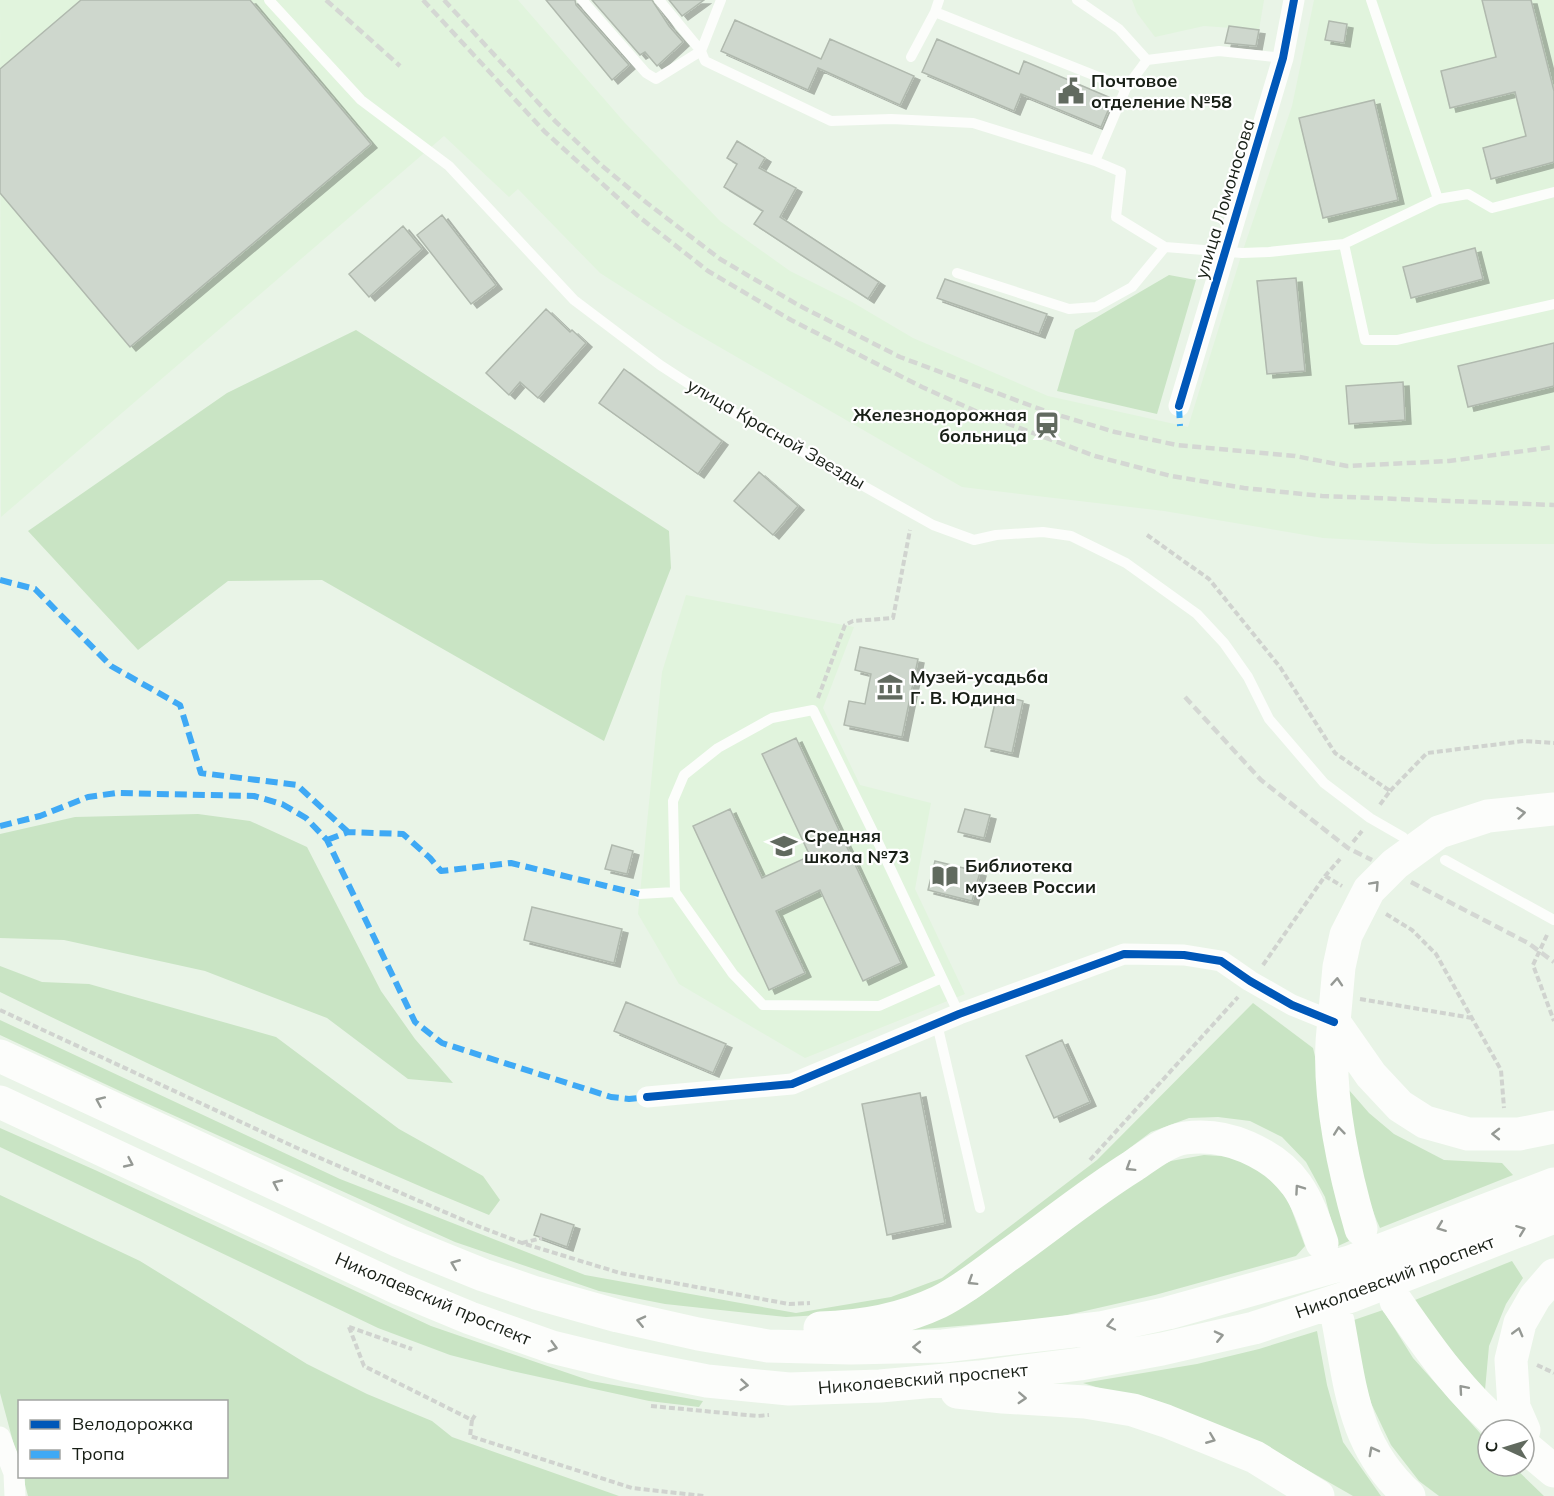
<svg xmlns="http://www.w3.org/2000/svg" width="1554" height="1496" viewBox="0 0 1554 1496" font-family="Mulish,sans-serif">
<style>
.built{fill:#e1f4dd}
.green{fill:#c9e4c4}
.building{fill:#ced7cd;stroke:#b0b9ae;stroke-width:1.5;filter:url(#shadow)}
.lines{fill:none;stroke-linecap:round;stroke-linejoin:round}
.path{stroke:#d0d3cf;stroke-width:4;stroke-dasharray:6 3;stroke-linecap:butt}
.lane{stroke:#fcfdfb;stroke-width:10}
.street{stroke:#fcfdfb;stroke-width:21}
.primary{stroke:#fcfdfb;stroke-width:33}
.rail{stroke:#d4d7d3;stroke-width:4.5;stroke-dasharray:9 4.5;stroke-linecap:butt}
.quiet{stroke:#3fa9f5;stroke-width:6;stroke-dasharray:12 6;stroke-linecap:butt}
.cycleway-casing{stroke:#fff;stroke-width:11}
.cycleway{stroke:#0057b8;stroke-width:8}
.oneway{stroke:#959994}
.labels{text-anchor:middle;stroke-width:4.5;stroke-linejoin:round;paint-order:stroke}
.poi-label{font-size:18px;font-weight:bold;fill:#181f16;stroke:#fff;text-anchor:start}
.street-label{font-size:18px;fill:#181f16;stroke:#fff}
</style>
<defs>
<filter id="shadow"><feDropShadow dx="6" dy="4" stdDeviation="0" flood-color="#0004"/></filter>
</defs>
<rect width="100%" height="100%" fill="#e9f4e7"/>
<!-- built -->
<path class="built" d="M0 0H518L625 123 720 221 790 271 852 302 913 338 1048 396 1188 427 1242 253 1292 106 1314 0H1554V544H1433L1323 538 1164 511 962 487 683 326 600 273 518 189 509 197 444 136 1 517Z
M1132 0H1264L1259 30 1204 26 1155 37 1137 13Z
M686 595 854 627 823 708 860 785 931 803 915 889 965 994 805 1058 679 984 638 914 662 672Z"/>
<!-- green -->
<path class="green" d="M1169 275 1196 280 1157 414 1057 391 1075 330Z
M356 330 669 531 671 568 604 741 322 580 228 581 138 650 28 531 227 393Z
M198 814 250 821 307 847 381 991 415 1039 453 1083 408 1079 327 1018 205 971 64 940 0 938V834L75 817Z
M0 966 42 982 89 984 276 1037 399 1129 483 1176 500 1200 489 1215C324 1147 161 1071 0 992Z
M1253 1003 1313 1048 1320 1078 1338 1205 1349 1241 1338 1246 1325 1197 1306 1162 1282 1137 1250 1121 1218 1117 1189 1118 1151 1132 961 1275 905 1300 838 1314 786 1317 665 1304 599 1291 455 1242 135 1098 0 1035V1020L340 1179 585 1275 796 1313 891 1297 942 1278 1097 1160Z
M1349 1090 1369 1113 1394 1134 1444 1160 1502 1163 1513 1175 1380 1228C1360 1182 1352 1139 1349 1090Z
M0 1128 95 1170 431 1326 591 1381 703 1401 699 1407 649 1401 512 1371 450 1355 378 1328 0 1147Z
M1204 1155 1235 1157 1266 1175 1288 1200 1305 1246 1296 1256 1155 1295 1054 1318 911 1330 976 1299 1063 1235 1145 1172 1171 1161Z
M0 1195 140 1261 307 1364 367 1394 432 1421 452 1437 619 1496H28L23 1477 226 1476V1402H20L19 1464 0 1393Z
M1512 1261 1523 1278 1506 1304 1489 1346 1485 1390 1410 1302Z
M1383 1310 1413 1358 1488 1442V1466H1513L1544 1496H1439L1419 1481 1391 1445 1371 1403 1361 1369 1354 1320Z
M1317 1331 1327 1385 1343 1442 1381 1496H1353L1276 1452 1181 1413 1083 1383 1197 1364 1259 1349Z"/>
<!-- building -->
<path class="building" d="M81 0H250L371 144 130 347 0 193V69Z
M546 0H575L576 5 629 65 612 80Z
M592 0H652L669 26 683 42 657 66 645 52 640 55Z
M669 0H704L682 16Z
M1482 0H1531L1554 91V162L1491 179 1483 148 1526 136 1515 92 1450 108 1441 71 1496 57Z
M735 20 821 59 830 39 914 76 900 105 818 68 808 90 721 51Z
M1329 21 1347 24 1344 43 1325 40Z
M1229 26 1259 30 1256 46 1225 43Z
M937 39 1019 74 1024 61 1113 99 1101 127 1021 94 1014 111 922 72Z
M1374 100 1398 200 1323 218 1299 118Z
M737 141 765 158 759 168 796 188 780 217 879 282 868 299 754 224 763 211 724 187 737 164 727 158Z
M442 215 496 285 471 304 417 235Z
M403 226 422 249 369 297 349 274Z
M1475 248 1483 279 1411 298 1403 267Z
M1296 278 1305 371 1267 374 1257 281Z
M945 279 1047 314 1039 334 937 298Z
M546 309 570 332 572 330 586 343 538 398 520 382 509 395 486 373Z
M1554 343V386L1468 407 1458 366Z
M624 369 722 441 698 474 599 403Z
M1403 382 1405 420 1349 424 1346 386Z
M759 472 798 506 773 535 734 501Z
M860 647 918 659 902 737 844 725 849 701 865 704 871 674 855 670Z
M997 694 1023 701 1012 753 985 747Z
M796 738 901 963 863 981 820 890 776 911 805 973 769 990 693 826 730 809 762 878 810 856 762 754Z
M965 809 990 815 984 838 958 832Z
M612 845 633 851 627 874 605 869Z
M935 861 980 872 972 901 928 890Z
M532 907 622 929 614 963 524 940Z
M626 1002 726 1044 713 1073 614 1031Z
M1062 1040 1090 1102 1054 1118 1026 1056Z
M920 1093 945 1223 887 1235 862 1104Z
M541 1214 574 1225 567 1247 534 1235Z"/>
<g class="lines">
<!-- path -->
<path class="path" d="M1147 535 1209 579 1280 667 1335 753 1390 791 1379 806
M818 698 845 625 853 621 893 618 910 530
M1390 791 1427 753 1524 741 1554 743
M1353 842 1362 831
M1325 876 1342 886
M1386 914 1412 930 1436 954 1501 1070 1504 1108
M1547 935 1533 965 1554 1021
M1263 965 1325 876 1340 859
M1360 999 1472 1018
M0 1010 297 1148 470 1223 522 1243 620 1273 789 1304 810 1303
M1090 1160 1238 997
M522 1243 542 1238
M349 1327 364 1366 472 1420 476 1414
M349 1327 412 1349
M1537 1365 1554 1373
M651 1406 757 1416 769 1415
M472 1420 470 1436 632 1488 704 1496"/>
<!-- lane -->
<path class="lane" d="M269 0 361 100 449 166 574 300 660 365 737 415 933 525 974 540 996 535 1043 532 1071 536 1126 563 1197 614 1224 643 1248 677 1269 719 1324 783 1370 818 1403 837
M582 0 646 73 656 79 701 51 659 0
M721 0 701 51 705 61 831 121 891 119 973 123 1095 161 1126 88 1147 60 1219 51 1283 58
M1077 0 1119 29 1147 60 1143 65
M1371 0 1438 199
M935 12 939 0
M911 57 935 12 1126 88 1131 82
M1095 161 1121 172 1116 217 1165 247
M1554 192 1492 208 1468 194 1438 199 1344 244 1365 340H1397L1554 304
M957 273 1069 309 1096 307 1132 287 1165 247 1242 253 1269 252 1344 244
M1445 860 1554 920
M675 892 733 974 763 1005 879 1006 942 978
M639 894 675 892 673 801 684 775 718 748 772 718 813 710 876 838 959 1014
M937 1024 980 1208"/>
<!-- street -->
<path class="street" d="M1179 406 1283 58 1294 0
M647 1097 792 1084 959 1014 1124 954 1184 955 1221 961 1250 981 1292 1005 1334 1022
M0 1437 14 1473 15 1496"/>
<!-- primary -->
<path class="primary" d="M1554 809 1488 816 1439 832 1395 864 1369 890 1346 935 1339 967 1334 1022 1371 1075 1400 1106 1425 1122 1468 1134H1519L1554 1127
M1334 1022C1325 1086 1343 1167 1361 1229
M0 1056 399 1241 483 1275 536 1293 618 1316 698 1334 768 1346 851 1348 943 1346 1100 1328 1168 1313 1350 1262 1554 1184
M0 1102 400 1289 470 1318 552 1347 626 1365 707 1381 789 1389 880 1386 979 1377 1080 1364 1162 1349 1254 1328 1351 1296 1554 1217
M1396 1301C1428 1347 1461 1395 1505 1430
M1338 1321C1351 1390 1354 1446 1409 1496
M820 1328C861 1327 901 1320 939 1302 961 1291 983 1274 1003 1259 1047 1228 1088 1194 1133 1166 1148 1156 1166 1141 1185 1138 1207 1135 1227 1138 1247 1147 1295 1168 1306 1195 1322 1243
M957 1392 1003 1397 1085 1402 1133 1410 1166 1421 1255 1457 1318 1496
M1524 1430 1514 1407 1511 1360 1520 1323 1535 1297 1554 1275
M1524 1446 1554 1471"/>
<!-- rail -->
<path class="rail" d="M326 0 400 66
M423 0 545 132 638 216 708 271 791 320 922 387 982 414 1095 456 1171 476 1244 488 1322 496 1554 505
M444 0 555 121 601 165 647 203 720 259 800 306 900 357 1048 412 1115 432 1177 445 1295 456 1347 466 1449 461 1554 447
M1185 697 1261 780 1348 848 1372 860
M1411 882 1528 943 1554 962"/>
<!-- quiet -->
<path class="quiet" d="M1179 406 1180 426
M0 580 35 589 111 666 180 705 201 773 297 785 348 832
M0 826 40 816 88 797 116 793 254 796 282 804 306 818 327 840 415 1022 442 1043 611 1097 629 1099 647 1097
M327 840 348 832 403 834 430 858 441 871 511 863 639 894"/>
<!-- cycleway casing -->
<g class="cycleway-casing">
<path id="cycleway" d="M1179 406 1283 58 1294 0
M647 1097 792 1084 959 1014 1124 954 1184 955 1221 961 1250 981 1292 1005 1334 1022"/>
</g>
<!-- cycleway -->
<use href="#cycleway" class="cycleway"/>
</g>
<!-- one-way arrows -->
<defs><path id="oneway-chevron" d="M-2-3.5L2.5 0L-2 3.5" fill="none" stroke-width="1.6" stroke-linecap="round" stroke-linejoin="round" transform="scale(1.5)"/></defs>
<g class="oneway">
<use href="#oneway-chevron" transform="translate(1521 813) rotate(-6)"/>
<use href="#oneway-chevron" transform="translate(1375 885) rotate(-47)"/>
<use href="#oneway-chevron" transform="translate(1337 982) rotate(-86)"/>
<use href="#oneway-chevron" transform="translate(100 1101) rotate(-156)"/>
<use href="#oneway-chevron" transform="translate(1339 1131) rotate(-96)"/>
<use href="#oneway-chevron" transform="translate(1496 1134) rotate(-179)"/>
<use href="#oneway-chevron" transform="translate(129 1163) rotate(25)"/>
<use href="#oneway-chevron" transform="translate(1130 1167) rotate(148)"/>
<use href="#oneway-chevron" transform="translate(277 1184) rotate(-155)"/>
<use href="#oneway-chevron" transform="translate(1299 1189) rotate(-125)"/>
<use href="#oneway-chevron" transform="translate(1441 1227) rotate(159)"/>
<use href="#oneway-chevron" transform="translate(1521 1230) rotate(-21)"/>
<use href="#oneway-chevron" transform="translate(455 1264) rotate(-158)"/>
<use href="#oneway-chevron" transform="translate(972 1281) rotate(148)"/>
<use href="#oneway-chevron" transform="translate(641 1321) rotate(-167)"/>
<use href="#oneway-chevron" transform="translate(1111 1325) rotate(168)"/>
<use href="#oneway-chevron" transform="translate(1518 1332) rotate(-75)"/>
<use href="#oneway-chevron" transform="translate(1219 1336) rotate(-13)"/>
<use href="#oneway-chevron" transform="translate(553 1347) rotate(16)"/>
<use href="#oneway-chevron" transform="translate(917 1347) rotate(179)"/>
<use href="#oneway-chevron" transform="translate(744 1385) rotate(5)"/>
<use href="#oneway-chevron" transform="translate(1463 1389) rotate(-131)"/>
<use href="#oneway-chevron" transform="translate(1022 1398) rotate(3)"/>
<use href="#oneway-chevron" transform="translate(1211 1439) rotate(22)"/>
<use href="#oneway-chevron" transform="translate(1373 1451) rotate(-118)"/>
</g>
<!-- icons -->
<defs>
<g id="civic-bare" transform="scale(2.07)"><path d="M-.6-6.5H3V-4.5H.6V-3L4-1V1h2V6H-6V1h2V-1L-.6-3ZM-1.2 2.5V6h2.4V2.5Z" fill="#616a5f" stroke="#fff" stroke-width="2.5" paint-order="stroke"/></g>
<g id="station-bare" transform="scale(2.07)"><path d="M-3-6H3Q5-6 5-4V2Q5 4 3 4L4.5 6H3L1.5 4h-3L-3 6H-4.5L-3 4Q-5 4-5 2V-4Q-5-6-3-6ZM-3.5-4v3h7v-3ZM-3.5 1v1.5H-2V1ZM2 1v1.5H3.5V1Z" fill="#616a5f" stroke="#fff" stroke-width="2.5" paint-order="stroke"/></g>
<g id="museum-bare" transform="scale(2.07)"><path d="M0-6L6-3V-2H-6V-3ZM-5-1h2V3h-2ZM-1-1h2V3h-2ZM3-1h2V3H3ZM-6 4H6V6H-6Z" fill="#616a5f" stroke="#fff" stroke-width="2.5" paint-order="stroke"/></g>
<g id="school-bare" transform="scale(2.07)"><path d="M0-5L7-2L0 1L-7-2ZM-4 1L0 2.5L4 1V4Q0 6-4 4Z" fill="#616a5f" stroke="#fff" stroke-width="2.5" paint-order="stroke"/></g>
<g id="library-bare" transform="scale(2.07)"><path d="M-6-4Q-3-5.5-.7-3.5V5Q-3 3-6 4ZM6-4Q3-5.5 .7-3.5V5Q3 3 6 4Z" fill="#616a5f" stroke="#fff" stroke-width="2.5" paint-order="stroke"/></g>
</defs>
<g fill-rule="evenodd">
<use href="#civic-bare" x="1071" y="91"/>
<use href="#station-bare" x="1047" y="425"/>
<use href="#museum-bare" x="890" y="687"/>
<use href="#school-bare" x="784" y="846"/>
<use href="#library-bare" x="945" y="876"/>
</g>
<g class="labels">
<!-- poi labels -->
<g class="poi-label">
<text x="1091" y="87">Почтовое<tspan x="1091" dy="21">отделение №58</tspan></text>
<text x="1027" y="421" text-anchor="end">Железнодорожная<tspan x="1027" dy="21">больница</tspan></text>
<text x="910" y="683">Музей-усадьба<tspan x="910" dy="21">Г. В. Юдина</tspan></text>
<text x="804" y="842">Средняя<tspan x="804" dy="21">школа №73</tspan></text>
<text x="965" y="872">Библиотека<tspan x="965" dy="21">музеев России</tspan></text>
</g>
<!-- street labels -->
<g class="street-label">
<text transform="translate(1225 199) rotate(-73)" y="6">улица Ломоносова</text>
<text transform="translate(776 434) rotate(30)" y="6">улица Красной Звезды</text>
<text transform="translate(1395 1277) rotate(-20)" y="6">Николаевский проспект</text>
<text transform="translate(433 1299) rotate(23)" y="6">Николаевский проспект</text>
<text transform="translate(923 1379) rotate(-5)" y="6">Николаевский проспект</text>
</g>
</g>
<!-- legend -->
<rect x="18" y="1400" width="210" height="78" fill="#ffffff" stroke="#a3a5a2" stroke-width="1.5"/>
<rect x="30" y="1420" width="30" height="9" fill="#0057b8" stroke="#a3a5a2" stroke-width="1.5"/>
<text x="72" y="1430" font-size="18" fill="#181f16">Велодорожка</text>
<rect x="30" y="1450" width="30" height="9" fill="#3fa9f5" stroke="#a3a5a2" stroke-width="1.5"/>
<text x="72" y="1460" font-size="18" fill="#181f16">Тропа</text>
<!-- north arrow -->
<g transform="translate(1506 1448) rotate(274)"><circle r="28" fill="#ffffff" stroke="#a3a5a2" stroke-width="1.5"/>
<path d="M0-4.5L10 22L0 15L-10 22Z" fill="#616a5f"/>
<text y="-9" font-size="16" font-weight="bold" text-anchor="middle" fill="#181f16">С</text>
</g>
</svg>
